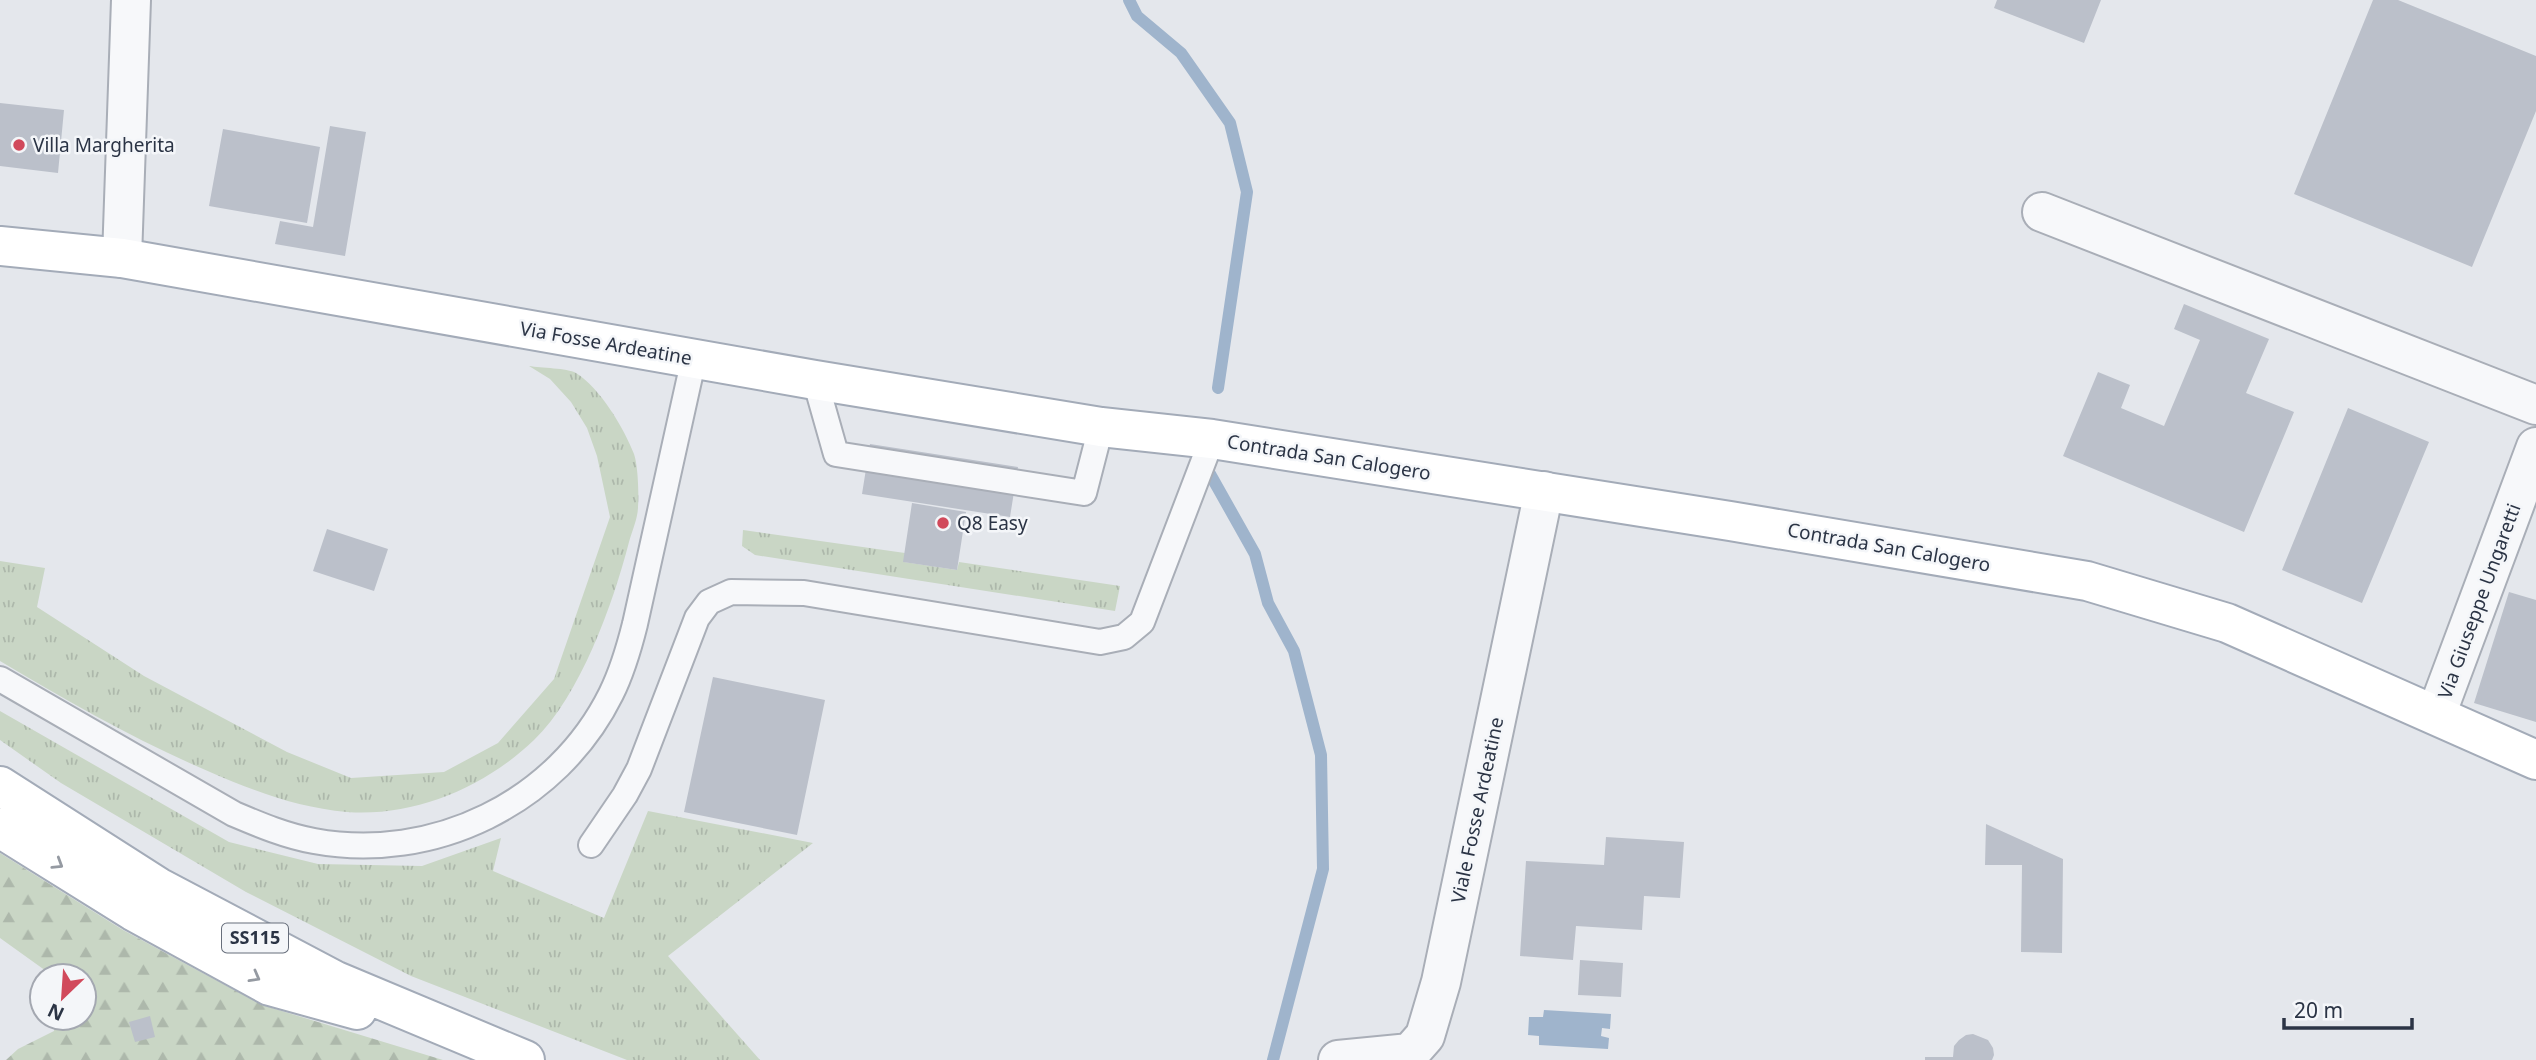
<svg xmlns="http://www.w3.org/2000/svg" width="2536" height="1060" viewBox="0 0 2536 1060" font-family="'Noto Sans',sans-serif">
<style>
.grass{fill:url(#grass-tufts)}
.forest{fill:url(#forest-firs)}
.water{fill:#9fb4cc}
.lines{fill:none;stroke-linecap:round;stroke-linejoin:round}
.stream{stroke:#9fb4cc;stroke-width:12}
.building{fill:#bbc0ca}
.service-casing{stroke:#a9aeb7;stroke-width:28}
.minor-casing{stroke:#a9aeb7;stroke-width:42}
.primary-casing{stroke:#a3abb8;stroke-width:42}
.service{stroke:#f7f8fa;stroke-width:24}
.minor{stroke:#f7f8fa;stroke-width:38}
.primary{stroke:#fff;stroke-width:38}
.oneway{stroke:#959aa2}
.poi-dot{fill:#d1495b;stroke:#f4f6f9;stroke-width:2.5}
.labels{text-anchor:middle;stroke-width:5;stroke-linejoin:round;paint-order:stroke}
.shield{fill:#f4f6f9;stroke:#676e7b;stroke-width:2}
.shield-label{font-size:18px;font-weight:bold;fill:#2b3445}
.poi-label{font-size:19px;fill:#2b3445;stroke:#f4f6f9;text-anchor:start}
.street-label{font-size:19px;fill:#2b3445;stroke:#f4f6f9}
</style>
<defs>
<pattern id="grass-tufts" width="24" height="20" patternUnits="userSpaceOnUse" patternTransform="scale(1.75)"><rect width="24" height="20" fill="#c9d6c5"/><path d="M3 7l-1-3M5 7V3M7 7l1-3M15 17l-1-3M17 17v-4M19 17l1-3" fill="none" stroke="#adb8ab"/></pattern>
<pattern id="forest-firs" width="22" height="20" patternUnits="userSpaceOnUse" patternTransform="scale(1.75)"><rect width="22" height="20" fill="#c9d6c5"/><path d="M5 1l3.5 6h-7zM16 11l3.5 6h-7z" fill="#adb8ab"/></pattern>
</defs>
<rect width="100%" height="100%" fill="#e4e7ec"/>
<!-- grass -->
<path class="grass" d="M529 366C541 368 567 368 576 373 600 388 624 428 634 454 638 465 639 495 638 507 638 518 632 531 629 542 613 604 580 696 534 740 485 787 415 817 347 812 298 808 254 791 210 772 137 741 69 702 0 661V561L45 568 37 607 144 676 287 752 351 778 444 772 498 743 554 679 610 517 597 456 587 428 571 402 550 379Z
M743 530 905 553 904 562 957 570 959 562 1120 586 1115 611 755 555 742 546Z
M0 711 229 842 318 864 422 866 501 838 493 871 604 918 648 811 813 843 668 956 760 1060H627L411 976 246 892 61 783 0 740Z"/>
<!-- forest -->
<path class="forest" d="M0 853 123 930 262 1005 443 1060H6L18 1049 54 1031 55 1018H84V976H53L0 938Z"/>
<!-- water -->
<path class="water" d="M1544 1010 1611 1014 1610 1029 1602 1028 1601 1036 1609 1038 1608 1049 1539 1045V1036L1528 1035 1529 1017H1543Z"/>
<g class="lines">
<!-- stream -->
<path class="stream" d="M1129 0 1137 16 1181 53 1230 123 1247 192 1218 388
M1210 474 1255 554 1268 603 1294 651 1321 755 1323 869 1273 1060"/>
</g>
<!-- building -->
<path class="building" d="M1997 0H2101L2084 43 1994 8Z
M2373 0H2398L2536 56V111L2472 267 2294 194Z
M0 103 64 110 58 173 0 166Z
M330 126 366 132 345 256 275 244 280 221 313 227Z
M223 129 320 147 307 223 209 206Z
M2184 304 2269 339 2246 393 2294 412 2244 532 2063 456 2098 372 2130 385 2121 408 2164 426 2200 340 2174 329Z
M2348 408 2429 442 2362 603 2282 570Z
M870 444 1018 467 1010 517 862 494Z
M912 503 966 512 957 570 903 562Z
M327 529 388 549 374 591 313 571Z
M2509 592 2536 600V722L2474 703Z
M713 677 825 700 797 835 684 812Z
M1986 824 2063 859 2062 953 2021 952 2022 865H1985Z
M1606 837 1684 842 1680 898 1644 896 1642 930 1576 926 1573 960 1520 956 1526 861 1604 865Z
M1580 960 1623 963 1621 997 1578 995Z
M150 1016 155 1037 135 1042 129 1022Z
M1973 1034 1988 1040 1993 1048 1994 1055 1992 1060H1925V1057H1953L1954 1046 1959 1040 1966 1035Z"/>
<g class="lines">
<!-- service casing -->
<g class="service-casing">
<path id="service" d="M815 380 836 454 1084 493 1101 427
M0 679 234 814C260 825 286 836 314 841 433 863 557 803 611 694 622 672 629 648 635 624L694 358
M591 845 625 795 639 769 697 618 709 602 731 592 804 593 1100 642 1124 637 1142 622 1212 439"/>
</g>
<!-- minor casing -->
<g class="minor-casing">
<path id="minor" d="M2042 212 2536 405
M122 258 131 0
M2436 715 2536 447
M1338 1060 1410 1053 1425 1036 1441 982 1544 491"/>
</g>
<!-- primary casing -->
<g class="primary-casing">
<path id="primary" d="M0 246 122 258 815 380 1101 427 1212 439 1730 521 2087 581 2227 623 2536 760
M0 786 158 887 336 981 525 1060
M0 828 133 911 270 986 357 1010"/>
</g>
<!-- service -->
<use href="#service" class="service"/>
<!-- minor -->
<use href="#minor" class="minor"/>
<!-- primary -->
<use href="#primary" class="primary"/>
</g>
<!-- one-way arrows -->
<defs><path id="oneway-chevron" d="M-2-3.5L2.5 0L-2 3.5" fill="none" stroke-width="1.6" stroke-linecap="round" stroke-linejoin="round" transform="scale(1.75)"/></defs>
<g class="oneway">
<use href="#oneway-chevron" transform="translate(58 864) rotate(32)"/>
<use href="#oneway-chevron" transform="translate(255 977) rotate(29)"/>
</g>
<!-- markers -->
<g class="poi-dot">
<circle cx="19" cy="145" r="7"/>
<circle cx="943" cy="523" r="7"/>
</g>
<g class="labels">
<!-- shield labels -->
<rect class="shield" x="222" y="923.5" width="66" height="29" rx="5"/>
<g class="shield-label">
<text x="255" y="944">SS115</text>
</g>
<!-- poi labels -->
<g class="poi-label">
<text x="33" y="152">Villa Margherita</text>
<text x="957" y="530">Q8 Easy</text>
</g>
<!-- street labels -->
<g class="street-label">
<text transform="translate(606 343) rotate(10)" y="7">Via Fosse Ardeatine</text>
<text transform="translate(1329 457) rotate(9)" y="7">Contrada San Calogero</text>
<text transform="translate(1889 547) rotate(10)" y="7">Contrada San Calogero</text>
<text transform="translate(2479 601) rotate(-70)" y="7">Via Giuseppe Ungaretti</text>
<text transform="translate(1477 810) rotate(-78)" y="7">Viale Fosse Ardeatine</text>
</g>
</g>
<!-- north arrow -->
<g transform="translate(63 997) rotate(205)"><circle r="33" fill="#f4f6f9" stroke="#a4a8b1" stroke-width="2"/>
<path d="M0-5L12 26L0 18L-12 26Z" fill="#d1495b"/>
<text y="-10" font-size="19" font-weight="bold" text-anchor="middle" fill="#2b3445">N</text>
</g>
<!-- scale -->
<path d="M2284 1018v10h128v-10" fill="none" stroke="#2b3445" stroke-width="3.5"/>
<text x="2294" y="1018" font-size="21" fill="#2b3445" stroke="#f4f6f9" stroke-width="5" paint-order="stroke">20 m</text>
</svg>
